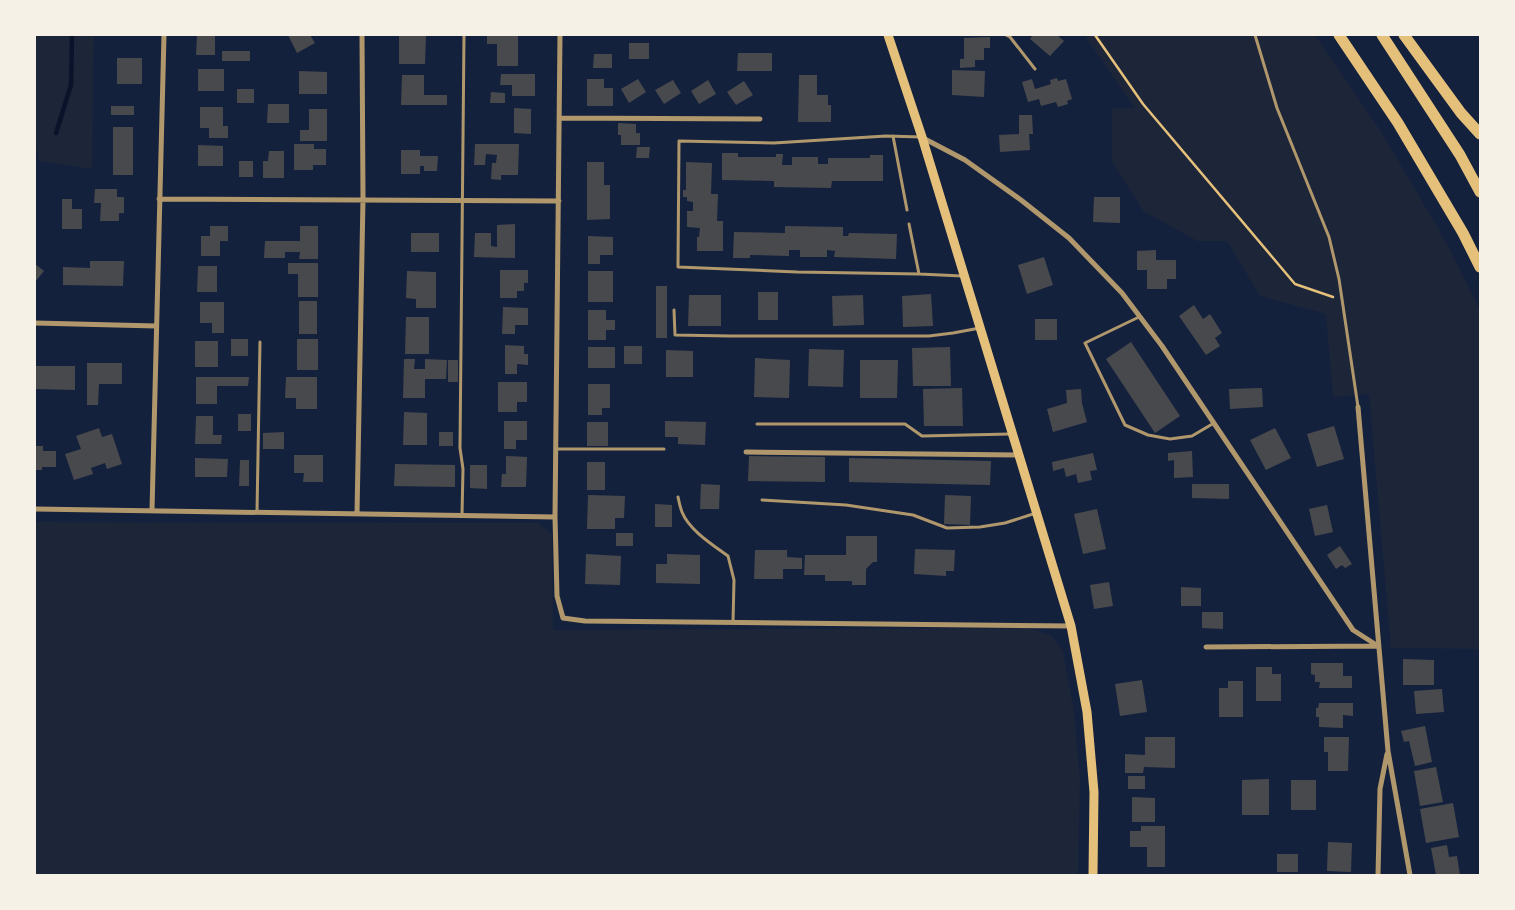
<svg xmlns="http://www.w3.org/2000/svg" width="1515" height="910" viewBox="0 0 1515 910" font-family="'IBM Plex Sans',sans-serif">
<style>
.green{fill:#1d2539}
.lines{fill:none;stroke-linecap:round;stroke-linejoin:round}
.stream{stroke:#0b132b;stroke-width:4.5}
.building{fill:#48494c}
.path{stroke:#e5c07b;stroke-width:2.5}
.service{stroke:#b1986c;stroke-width:3}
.minor{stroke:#b1986c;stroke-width:5}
.secondary{stroke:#e5c07b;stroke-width:9}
.motorway{stroke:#e5c07b;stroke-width:11}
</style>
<rect width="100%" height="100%" fill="#14213d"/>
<!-- green -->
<path class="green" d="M35 35H94L92 169 39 161 35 142Z
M1084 35H1315L1382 133 1446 242 1480 310V649L1391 648 1369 394 1333 397 1326 314 1260 296 1227 241H1197L1143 211 1112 161V108H1135Z
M35 522 538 523 552 534 553 630 1029 628 1052 636 1063 651 1074 712 1080 778 1078 875H35Z"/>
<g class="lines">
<!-- stream -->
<path class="stream" d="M56 133 71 85 72 35"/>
</g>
<!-- building -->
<path class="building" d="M197 35H215V55H196Z
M288 35H310L315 43 297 53Z
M399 35H426L425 64H399Z
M487 35H518V66H497V44H487Z
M1033 35H1057L1064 41 1050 56 1030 39Z
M990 37V48H984V60H975V67L960 68V59H964V38Z
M629 43H649V59H629Z
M222 51H250V61H222Z
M738 53H772V71H737Z
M594 54H612V68H593Z
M117 58H142V84H117Z
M198 69H224V91H198Z
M952 70 985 71 984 97 952 95Z
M299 71 327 72V94H299Z
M501 74H535V96H512V85H500Z
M402 75H424V95H447V105H401Z
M799 75H817V95H828V105H831V122H798Z
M1057 78 1058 81 1066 79 1072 99 1067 101 1068 104 1058 107 1056 102 1041 106 1039 99 1028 102 1022 82 1032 79 1035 89 1051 84 1050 80Z
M587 79H604V88H613V106H587Z
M638 79 646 92 629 103 621 89Z
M673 80 681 93 664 104 655 90Z
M708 80 716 94 699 104 691 91Z
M744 81 753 95 736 105 727 92Z
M237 89H254V103H237Z
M491 92 505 93V103H490Z
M268 104H289V123H267Z
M111 106H134V115H111Z
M200 107H223V126H228V138H209V128H200Z
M514 108 531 109V134L514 133Z
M309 109H327V141H300V130H309Z
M1019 115H1032L1033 134H1029L1030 150 1000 152 999 135 1019 134Z
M618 123 636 124V133H640V145H621V135H618Z
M113 127H133V175H113Z
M294 144H314V149H326V165H313V170H294Z
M475 144H519L518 175H501V180L491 179 492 163H496L497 155 486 154 485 165H474Z
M198 145 223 146V166H198Z
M637 147H650L649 158H636Z
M401 150H420V156H438L437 171H424V166H420V174H401Z
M269 151H284V178H263V161H268Z
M722 153H738V157H776V154H783L782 165H792V157H818V164H828V158H870V155H883V181H832L831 188 774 187V181L722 180Z
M239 161H253V177H239Z
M587 162H604V185H610V219L587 220Z
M686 162 712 163 711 194H718L717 221H723V251H697V237H699L700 228 687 227V211H693V202L687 201V197H683V190H686Z
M95 189H117V197H124V213H119V221H100L101 203H94Z
M1094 197H1120V223L1093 222Z
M62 199H72V209H82V229H62Z
M515 224V258L474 257 475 233H491V246L497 247V225Z
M210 226H228V241H220V256H201V236H210Z
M300 226H318V259H299L300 252H285V258H264L265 241H300Z
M785 226 843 227V236H848L849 233 897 234 896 259 834 257 835 251 827 250V257H800V250H789V256L750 255V258H733L734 232 785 233Z
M411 233H439V252H411Z
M588 236 613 237V255H600V264H588Z
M1156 250V260H1176V279H1167V289H1147V270H1137V251Z
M1044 257 1053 285 1027 294 1018 265Z
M90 261H124L123 286 63 285V267L90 268Z
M288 263H318V297H298V274H288Z
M35 264 44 271 35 282Z
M198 266H217V292H197Z
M500 270H528V283H524V291H517V298H500Z
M407 271 436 272V308H416V299L406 298Z
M588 271H613V302H588Z
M656 286H667V338H656Z
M758 292H778V320H758Z
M931 294 933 326 903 327 902 296Z
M689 295H721V326H688Z
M863 295 864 325 833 326 832 296Z
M299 301H317V334H299Z
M200 302H224V333H212V323H200Z
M1194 305 1203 319 1210 314 1222 333 1215 338 1220 346 1206 355 1179 316Z
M503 307 528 308V325H515V334H502Z
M588 310H606V320H615V330H606V340H588Z
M406 317H429V354H405Z
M1035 319H1057V340H1035Z
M231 339H248V356H231Z
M297 339H318V370H297Z
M195 341H218V367H195Z
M1131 342 1180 416 1155 433 1106 359Z
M505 345 524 346V354H528V365L517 364V374H505Z
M624 346H642V364H624Z
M588 347H615V368H588Z
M950 347 951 386H913L912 348Z
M809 349 844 350 843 387 808 386Z
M666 350 693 351V377H666Z
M755 358 790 360 789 398 754 397Z
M404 359H415L414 369H425V359L447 360 446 379H425V398H403Z
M448 360H458V382H448Z
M860 360H898L897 398H860Z
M87 363H122V384H99L98 405H87Z
M35 366H75V390L35 389Z
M196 377H249L248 386H217V404H196Z
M286 377H317V409H296V398H285Z
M498 382H527V402H517V412H498Z
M588 384H610V408H602V415H588Z
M962 388 963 426H924L923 389Z
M1262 388 1263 407 1230 409 1229 389Z
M1081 389 1082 403 1087 422 1053 432 1047 409 1067 403 1066 390Z
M404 412 427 413V445H403Z
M238 414H251V431H238Z
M196 416H213V435H222L221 444H195Z
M504 421H527V440H516V449H504Z
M665 421 706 422 705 445 678 444V437H665Z
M587 422H608V446H587Z
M1334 426 1344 459 1317 467 1307 434Z
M99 428 102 437 112 434 122 464 107 469 105 463 91 468 93 474 74 480 65 454 81 449 76 436Z
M1275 428 1291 458 1266 470 1250 440Z
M284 432V449H263V433Z
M439 432H453V446H439Z
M35 446H43V451H56V467H42V470H35Z
M1192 451 1193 477 1174 478V460L1168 461V453Z
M1093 453 1097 470 1090 471 1092 480 1078 483 1076 474 1066 477 1064 468 1053 471 1052 462Z
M294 455H323V482H303L304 473H294Z
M506 456 527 457 526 487H501L502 474H506Z
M749 456 825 457V482L748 481Z
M195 458 228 459 227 477H195Z
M849 458 991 461 990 485 849 482Z
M240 460H249V486H239Z
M587 462H605V490H587Z
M395 464 455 465V487L394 486Z
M470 465H487V489L470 488Z
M701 484 720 485 719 509H700Z
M1192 484H1229V499L1192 498Z
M588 495 625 496 624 518H615V529H587Z
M945 495 971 496 970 525 944 524Z
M655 504 672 505V527H655Z
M1327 505 1333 532 1315 536 1309 509Z
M1097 509 1106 549 1083 554 1074 514Z
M616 533H633V546H616Z
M846 536H877V562H873L866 569V585H852V581H825V575H804L805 555H846Z
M1340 546 1352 564 1345 568 1342 565 1336 569 1327 555Z
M915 549 955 550 954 571H946V576L914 574Z
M755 550H787V557L802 558V569H783V579H754Z
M586 554 621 556 620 585 585 584Z
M667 554 700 555V584L656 583V564H667Z
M1109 582 1113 606 1094 609 1090 585Z
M1181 587 1201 588V606H1181Z
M1202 612H1223V629L1202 628Z
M1403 659 1434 660V685H1403Z
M1311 663H1343V676H1352V688H1319L1320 682H1315V675L1311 674Z
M1256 667H1272V674H1281V701H1256Z
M1142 680 1147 712 1120 716 1115 684Z
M1228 681H1243V717H1219V688H1228Z
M1442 689 1444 712 1416 714 1414 691Z
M1319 703H1353V716L1343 715V728L1319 727V717H1316V708H1318Z
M1425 726 1432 762 1415 766 1409 741 1404 742 1401 731Z
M1145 737H1175V768L1144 767 1143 773H1125V754L1145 755Z
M1324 737H1349L1348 771H1328V752H1324Z
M1436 767 1443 802 1420 806 1414 771Z
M1128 776H1145V789H1128Z
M1269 779V815H1242V780Z
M1291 780H1316V810H1291Z
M1132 797 1155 798V822H1132Z
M1453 803 1459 837 1426 843 1420 809Z
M1141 826H1165V867H1147V847H1130V831H1141Z
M1328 842 1352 843 1351 872 1327 871Z
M1447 845 1449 857 1457 856 1460 875H1436L1431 848Z
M1277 854H1298V872H1277Z"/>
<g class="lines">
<!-- path -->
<path class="path" d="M1095 35 1143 104 1295 284 1333 297"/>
<!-- service -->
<path class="service" d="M1006 35 1010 37 1035 69
M1255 35 1277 108 1329 237 1339 279 1358 407
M893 136 907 210
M922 137 886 136 774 143 679 141 678 267 797 272 919 274 962 276
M909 224 919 274
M674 310 675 335 730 336H929L953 333 980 328
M1139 317 1085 343 1125 425 1148 435 1170 439 1192 436 1214 423
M757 424H905L922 436 1010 434
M556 449H664
M678 497C679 502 680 507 682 512 689 530 713 545 728 556L734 580 733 623
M762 500 846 505 913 515 947 528 980 527 1005 523 1036 513
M257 512 260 342
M462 515 463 469 460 448 464 35"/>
<!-- minor -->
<path class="minor" d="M560 35 555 517 557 596 563 618 585 621 1071 626
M560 118 760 119
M923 138 965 160 1021 200 1069 238 1122 293 1162 346 1353 630 1378 646
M159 199 559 201
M35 323 156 326
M1358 407 1388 751 1410 875
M746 452 1019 455
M35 509 555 517
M152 510 164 35
M357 514 363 199 362 35
M1206 647 1378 646
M1378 875 1380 789 1387 754"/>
<!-- secondary -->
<path class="secondary" d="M888 35 922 137 1071 626 1087 712 1094 792 1093 875"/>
<!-- motorway -->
<path class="motorway" d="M1339 35 1398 123 1463 233 1480 267
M1382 35 1460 155 1480 192
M1404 35 1461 113 1480 134"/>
</g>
<!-- border -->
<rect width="1515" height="910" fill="none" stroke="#f6f1e7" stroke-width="72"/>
</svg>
